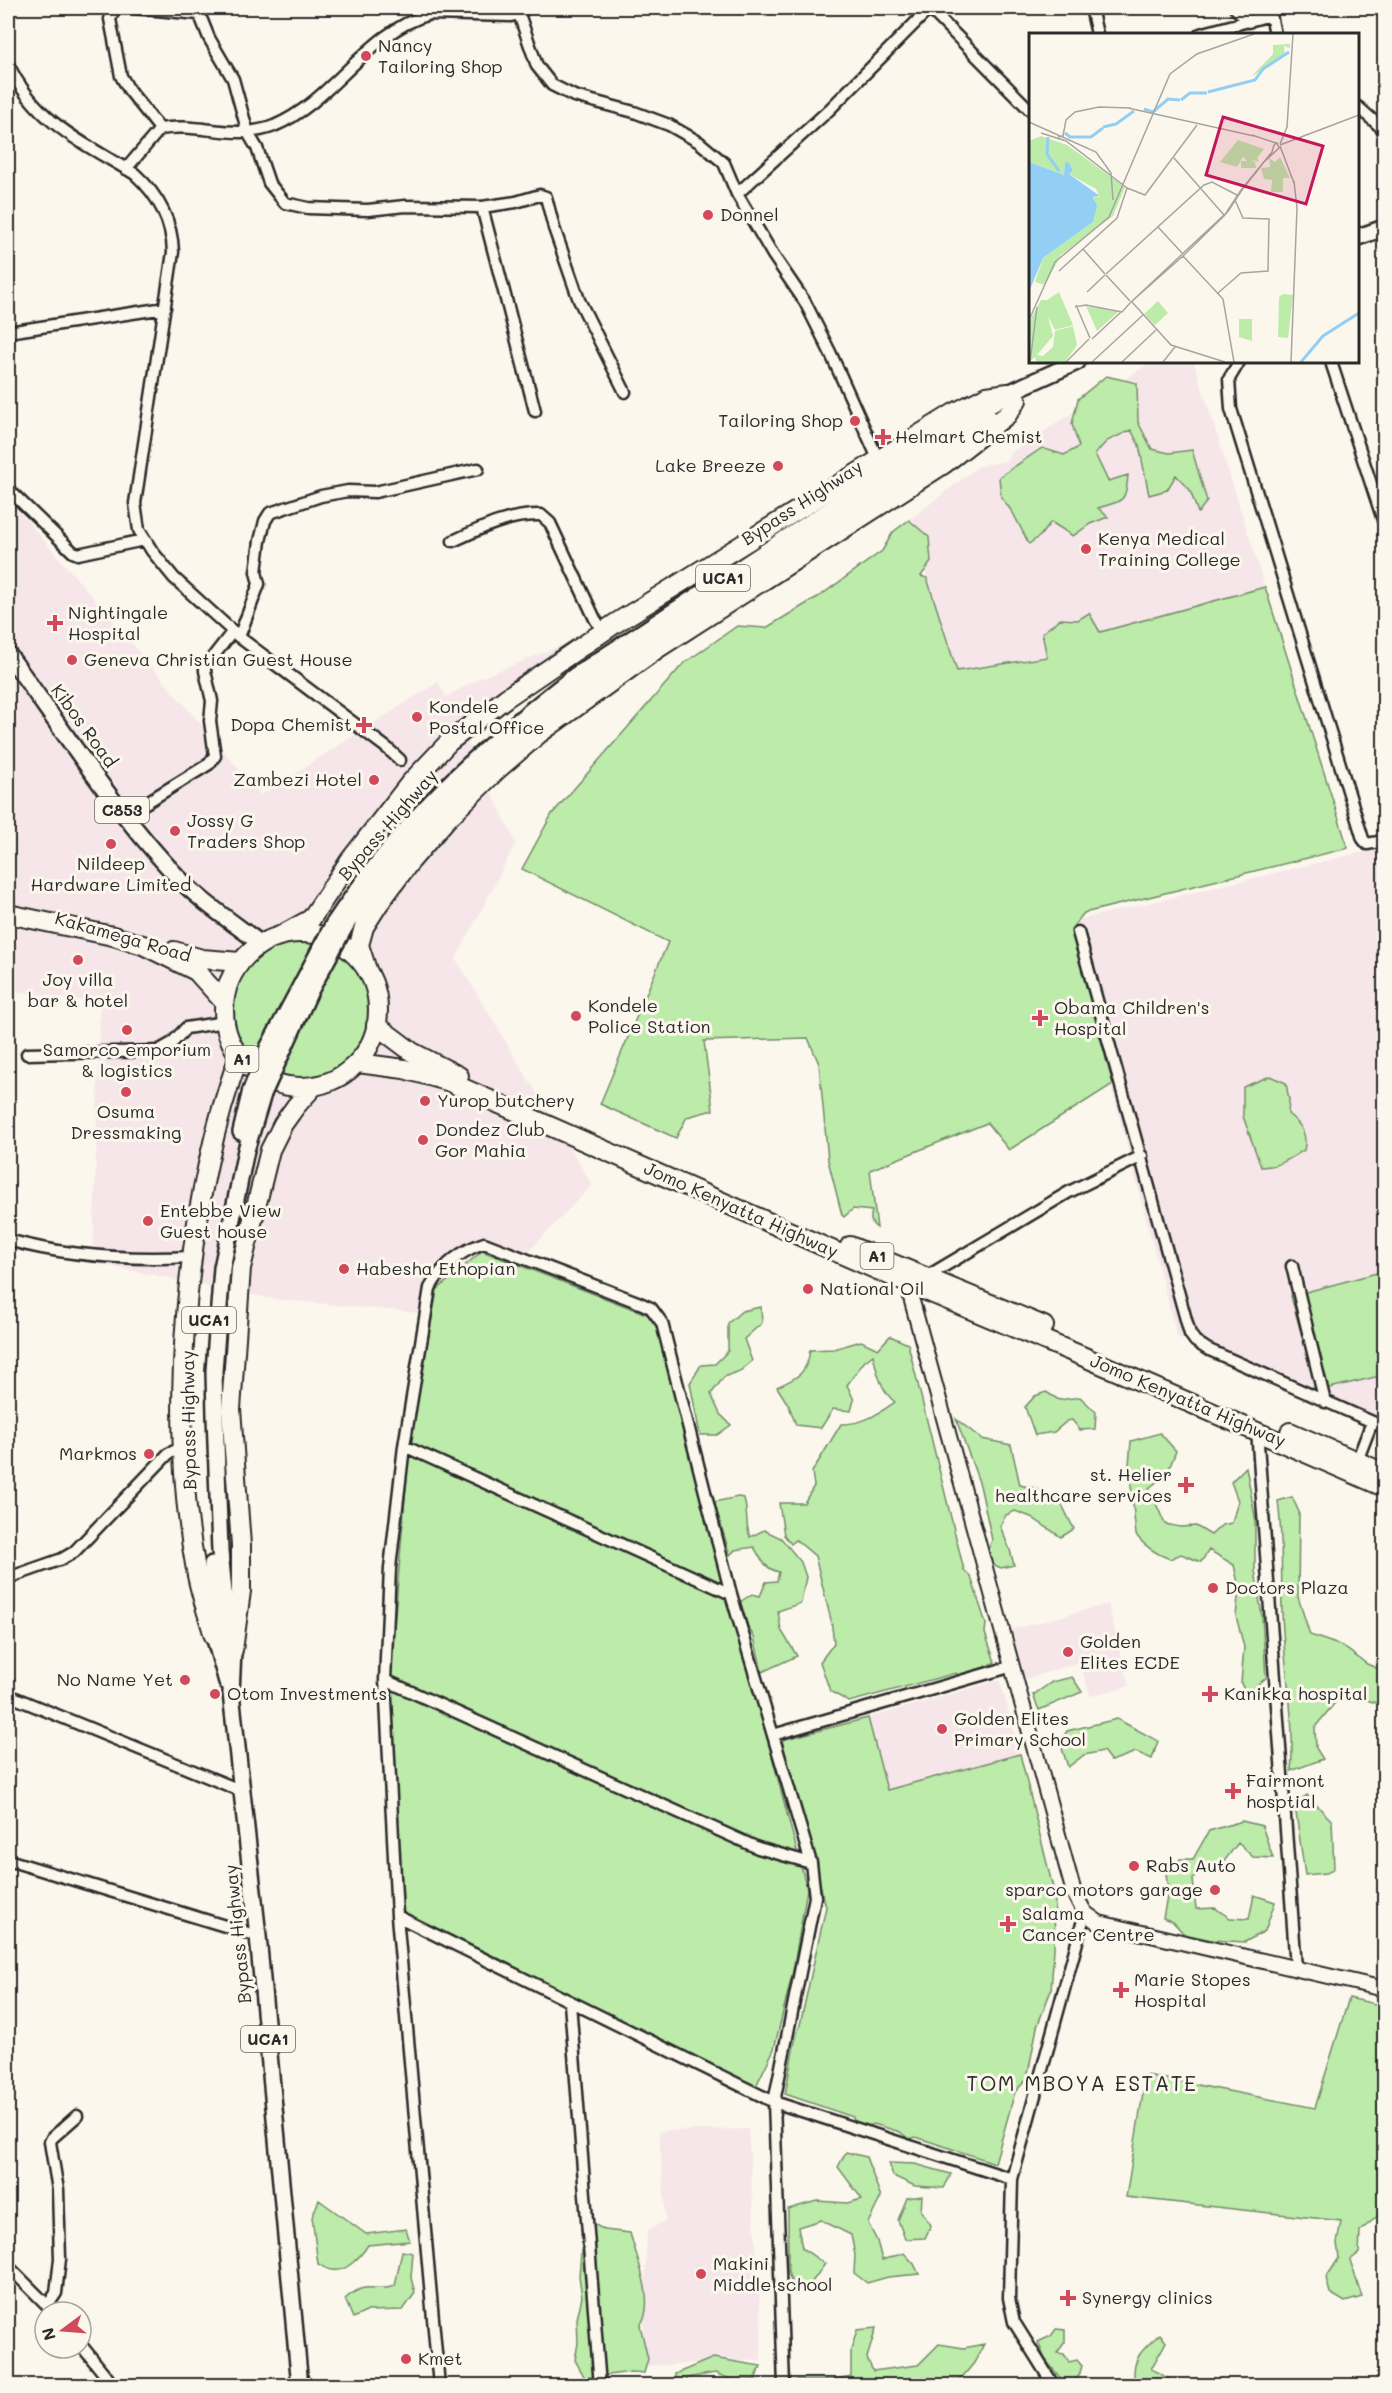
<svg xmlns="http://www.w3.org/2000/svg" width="1392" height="2393" viewBox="0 0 1392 2393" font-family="Mali,sans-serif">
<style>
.built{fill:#f6e6e9}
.green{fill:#bcebaa;stroke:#748b6a;stroke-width:1.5}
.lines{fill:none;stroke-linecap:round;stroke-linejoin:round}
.street-casing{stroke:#2b2b2b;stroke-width:15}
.secondary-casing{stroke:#2b2b2b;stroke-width:18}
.primary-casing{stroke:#2b2b2b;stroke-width:20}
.highway-casing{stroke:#2b2b2b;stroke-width:22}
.street{stroke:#fbf7ec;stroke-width:10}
.secondary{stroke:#fbf7ec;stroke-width:14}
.primary{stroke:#fbf7ec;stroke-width:15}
.highway{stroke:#fbf7ec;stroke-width:18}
.primary-bridge-casing{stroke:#2b2b2b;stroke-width:20;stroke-linecap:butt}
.primary-bridge{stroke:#fbf7ec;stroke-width:15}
.poi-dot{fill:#d1495b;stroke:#fbf7ec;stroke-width:2}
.labels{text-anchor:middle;stroke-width:6;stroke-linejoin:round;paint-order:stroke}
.shield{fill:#fbf7ec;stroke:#696865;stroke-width:1.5}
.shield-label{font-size:16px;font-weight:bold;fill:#2b2b2b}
.poi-label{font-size:18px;fill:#2b2b2b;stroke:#fbf7ec;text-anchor:start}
.street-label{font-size:18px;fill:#2b2b2b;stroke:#fbf7ec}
.quarter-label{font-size:21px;letter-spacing:1.5px;fill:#2b2b2b;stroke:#fbf7ec}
.inset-river{fill:none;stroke:#93cff4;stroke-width:3}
.inset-road{fill:none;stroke:#a8a59f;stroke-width:1.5}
.view{fill:#c2185b;fill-opacity:0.15;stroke:#c2185b;stroke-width:3}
.inset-edge{fill:none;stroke:#2b2b2b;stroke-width:3}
</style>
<rect width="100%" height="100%" fill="#fbf7ec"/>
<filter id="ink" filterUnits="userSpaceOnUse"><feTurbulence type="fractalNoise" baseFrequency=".0167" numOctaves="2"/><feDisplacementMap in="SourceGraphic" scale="12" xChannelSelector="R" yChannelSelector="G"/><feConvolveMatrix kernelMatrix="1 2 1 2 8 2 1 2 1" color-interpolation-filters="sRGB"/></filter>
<g filter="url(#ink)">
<!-- built -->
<path class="built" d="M1151 362H1194L1265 587 1077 638 1089 747 957 671 909 520 979 466 1007 461 1009 454Z
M8 498 261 795 438 682 446 697 478 679 604 628 464 735 516 843 456 959 592 1185 517 1264 472 1318 274 1299 93 1263 100 1003 8 990Z
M1384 847V1437L1177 1337 1111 1085 1017 1143 968 952 1070 929 1069 922Z
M1108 1604 1129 1686 1090 1696 1080 1662 1023 1680 1010 1630Z
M1000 1680 1020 1754 887 1790 868 1718Z
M748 2129 761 2324V2360L642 2366 647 2231 666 2220 659 2131Z"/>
<!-- green -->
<path class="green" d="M1106 376 1137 383 1138 422 1152 449 1169 453 1192 450 1207 501 1198 513 1190 490 1176 475 1167 490 1149 495 1139 445 1131 430 1107 441 1095 454 1108 481 1128 475C1126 503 1123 500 1098 508L1108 517 1090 524 1073 536 1051 522 1040 536 1029 544 1013 513 1001 497 999 477 1042 448 1064 455 1079 447 1072 424 1078 399Z
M909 520 929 537 931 562 921 576 927 578 957 671 1047 657 1042 633 1060 619 1078 620 1089 613 1100 632 1265 587 1348 848 1084 913 1071 929 1113 1084 1009 1150 987 1123 870 1170 877 1228C870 1223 870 1218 872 1211L853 1209 844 1217 842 1215 828 1160 819 1064 808 1038 704 1041 713 1110 687 1117 676 1138 600 1104 668 942 522 869 552 814 683 664 737 626 766 628 821 595 882 551 893 532Z
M230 1011a72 72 0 1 1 144 0a72 72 0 1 1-144 0Z
M1270 1076 1286 1083 1289 1100 1288 1114C1301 1124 1308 1134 1304 1150 1290 1159 1278 1167 1261 1167L1243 1116V1087Z
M482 1251 649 1315 659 1329 807 1889 793 1971 774 2049 756 2086 402 1913 390 1674 410 1439 437 1290Z
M1384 1271V1375L1317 1391 1291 1296Z
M761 1307 762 1323 744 1339 752 1361 740 1371 724 1377 711 1394 720 1414 731 1425 717 1435H700L690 1383 701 1365 715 1364 728 1351V1323L742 1311Z
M890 1336 908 1344 964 1570 971 1577 986 1624 985 1633 995 1662 973 1674 959 1676 956 1673 849 1702 830 1691 820 1662 834 1643 831 1620 815 1556 796 1540 791 1544 784 1535 779 1503H804L814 1486 812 1472 841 1424C864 1424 876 1415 895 1402 881 1391 877 1372 873 1355L864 1362 847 1385 854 1400 851 1411 833 1409 821 1428 796 1425 789 1406 777 1387C797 1378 807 1374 810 1350L834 1349 861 1341 878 1349Z
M1046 1392 1059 1400 1080 1397 1096 1412 1095 1429 1080 1430 1072 1420 1067 1421 1054 1432 1035 1435 1025 1407 1035 1396Z
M956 1419 982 1439 1011 1445 1020 1485 1038 1489 1046 1505H1062L1074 1529 1061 1537 1031 1517 1015 1511 1006 1515 1000 1526 1010 1550 1014 1565 1001 1568 985 1561 992 1540 980 1485Z
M1160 1433 1176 1451 1167 1474 1149 1488 1165 1524 1180 1527 1196 1526 1211 1535 1222 1525 1232 1523 1238 1501 1231 1482 1246 1467 1255 1516V1570L1262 1617 1266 1678 1246 1694 1241 1683 1244 1647 1236 1616 1239 1588 1234 1565 1209 1550 1201 1562 1181 1554 1170 1559C1156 1554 1145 1547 1136 1535L1129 1465 1131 1441Z
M738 1497 744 1498C748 1511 745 1524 750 1537L764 1530 781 1538 801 1562 806 1577 801 1603 778 1611 781 1630 797 1656 762 1672 754 1637 748 1627 740 1602 752 1594 760 1596 766 1582 777 1581 779 1572C765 1569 761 1559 754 1547L735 1550 730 1555 714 1502Z
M1292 1497 1299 1512 1298 1597 1310 1635 1342 1646 1367 1664 1384 1671V1706L1367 1700 1338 1699 1315 1727 1316 1748 1323 1759 1291 1771C1296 1717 1283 1664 1282 1611 1281 1574 1283 1537 1278 1501Z
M1072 1677 1082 1692 1039 1710 1033 1695 1052 1682Z
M868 1718 887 1790 1020 1754 1055 1896 1054 1949 1051 1990 1037 2027 1027 2079 1015 2092 995 2163 916 2137 909 2139 900 2132 874 2124 865 2127 854 2121 853 2117 785 2094C790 2072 792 2044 800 2025L826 1907 782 1740Z
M1117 1719 1158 1741 1152 1759 1136 1752 1111 1761 1103 1751 1084 1755 1068 1767 1060 1742 1067 1731Z
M1307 1795 1332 1821 1334 1868 1327 1873 1305 1875 1295 1806Z
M1242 1821 1262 1826 1273 1858 1253 1857 1238 1843 1222 1864 1211 1862 1193 1879 1196 1909 1215 1908 1230 1918 1249 1919 1254 1895 1275 1902 1265 1931 1245 1942 1212 1940 1184 1934 1173 1922 1163 1918 1168 1892 1166 1873 1180 1859H1193L1209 1831Z
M1349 1998 1384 2006V2217L1379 2215 1360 2231 1359 2253 1350 2260 1362 2297 1345 2302 1330 2293 1326 2278 1339 2258 1337 2243 1341 2221 1126 2197 1146 2075 1315 2108Z
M846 2152 866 2157 881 2197 868 2223 877 2241 882 2260 904 2253 914 2264 919 2274 888 2277 867 2283 854 2273 855 2255 851 2235 821 2220 798 2227 802 2248 825 2264 809 2286 794 2290 788 2272V2209L817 2201 847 2203 862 2199 838 2167Z
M889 2163 915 2164 951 2174 944 2188 915 2186 893 2176Z
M922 2196 921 2211 931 2225 925 2238 905 2239 898 2220 907 2198Z
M319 2200 366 2234 406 2229 410 2241 368 2245C361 2256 346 2273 332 2270 327 2270 322 2265 318 2264L312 2217Z
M584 2219 605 2230 630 2233C636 2256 657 2305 640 2325L648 2359 644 2373 631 2372 585 2378 575 2360 578 2343 577 2319 582 2297 579 2276Z
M402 2251 413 2253 411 2278 415 2293 403 2310 368 2311 353 2318 345 2299C369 2278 372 2294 395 2286Z
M876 2328 867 2358 873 2371 918 2365 939 2344 964 2348 984 2344 974 2363 959 2381 936 2383 927 2377 877 2385H799L797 2380H831L851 2376V2350L857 2330Z
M1056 2329 1065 2330V2342L1057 2353 1064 2354 1069 2362 1077 2360 1082 2366 1079 2376 1066 2385 1045 2359 1038 2342 1051 2336Z
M1160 2334 1166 2342 1151 2369 1180 2385H1135C1130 2360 1142 2349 1160 2334Z
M713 2358 761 2366 755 2380 735 2381 715 2373 687 2378 686 2385H676L675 2374Z"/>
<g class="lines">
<!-- street casing -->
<g class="street-casing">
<path id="street" d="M119 8H115L110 19 121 76 129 90 160 129
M134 8 199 14
M197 8 209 38 233 79 248 133 257 148 269 183 285 203 308 208 368 210 405 206 482 207 516 202 540 195 546 197 554 228 579 300 625 392
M929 8 1030 110
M1091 8 1097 34
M1235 8 1249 22
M1274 8 1271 15 1275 34
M519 14 537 66 552 85 574 96 634 112 669 125 699 142 724 163 737 194 773 255 805 302 830 352 879 461
M1200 34 1271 15
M8 64C36 123 82 142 135 174 158 195 172 221 173 252L135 503 139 530 152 551 174 578 239 637 387 748 400 760
M1358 107 1384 130
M126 169 160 129C198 122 235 141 274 126 334 101 366 32 430 14L511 16 519 14 526 8
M737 194 829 110 930 8
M482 207 535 411
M8 332 165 308
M1239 362 1229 379 1231 409 1363 839 1367 844 1384 841
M1331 362 1384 523
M8 489 73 552 78 554 144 540
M453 541C481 528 510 514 541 515L550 523 595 619 603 631
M239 637 259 584 256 572 260 541 265 521 270 513 321 496 348 491 375 492 478 469
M126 815 209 764 215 756 210 721 212 701 205 671V667L233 631
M1078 932 1190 1334 1195 1341 1207 1349 1384 1427
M27 1054 158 1051 172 1043 186 1028 225 1022
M8 1240C68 1257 130 1260 192 1257
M1292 1266 1325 1402
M926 1277 1069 1192 1142 1156
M1257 1430 1296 1968
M404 1446 731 1594
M1357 1461 1372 1422
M8 1578 62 1559 74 1552 168 1454 183 1447
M385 1680 758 1848 811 1863
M8 1695 242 1791
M773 1735 1013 1666
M8 1860 258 1936
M397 1916 774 2102 1012 2179
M570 2003 600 2386
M8 2266 54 2312
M48 2305 56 2293 60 2259 58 2190 50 2142 52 2138 77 2116
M81 2345 114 2386
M439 2386 397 1916 385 1680 390 1568 404 1446 430 1288C442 1266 460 1251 484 1243L640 1303 651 1308 662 1323 731 1594 811 1863 815 1897 774 2102 784 2386
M1054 2386 1014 2322 1009 2298 1012 2179 1085 1913"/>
</g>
<!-- secondary casing -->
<g class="secondary-casing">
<path id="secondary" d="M907 1283 1074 1893 1085 1913 1099 1923 1384 1989"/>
</g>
<!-- primary casing -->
<g class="primary-casing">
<path id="primary" d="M1358 237 1384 228
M8 654C60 726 113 808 173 872 198 900 231 921 261 944
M333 925C402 821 478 750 576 675L1008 393 1077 362
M343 930 349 920 383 876 434 818 481 770 532 725 622 660 990 418
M263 1094 246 1150 222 1268 214 1371 215 1416 220 1551 228 1633 233 1650 231 1693 258 1936 300 2386
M241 1132 251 1090
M212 1564 214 1636 227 1682"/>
</g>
<!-- highway casing -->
<g class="highway-casing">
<path id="highway" d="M8 914 113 936 143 945 196 971 224 1002
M224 1010a77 77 0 1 1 154 0a77 77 0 1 1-154 0Z
M282 935 311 919 350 860 410 783 449 742 506 698 616 623 954 413 987 396 1008 393
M174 951 202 959 240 962
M368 973 359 945 364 927 378 905 410 862 446 820 497 770 540 733 657 649 944 464 1007 415 1017 400
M376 1025 412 1052 459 1076
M358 1063 404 1069 447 1081 907 1283 1082 1356 1384 1487
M850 1246 1044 1326
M1290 1432 1384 1473
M214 1636C208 1615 200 1593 196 1570 167 1416 185 1204 239 1056
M233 1650 241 1591V1545L231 1409 241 1268 270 1150 283 1124 296 1106 313 1087"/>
</g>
<!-- street -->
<use href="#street" class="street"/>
<!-- secondary -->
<use href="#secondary" class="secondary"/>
<!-- primary -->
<use href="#primary" class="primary"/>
<!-- highway -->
<use href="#highway" class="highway"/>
<!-- primary-bridge casing -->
<g class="primary-bridge-casing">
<path id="primary-bridge" d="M251 1090 268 1048 333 925
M263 1094 310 991 343 930"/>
</g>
<!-- primary-bridge -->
<use href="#primary-bridge" class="primary-bridge"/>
</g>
</g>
<!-- markers -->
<g class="poi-dot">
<circle cx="366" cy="56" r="6"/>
<circle cx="708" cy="215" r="6"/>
<circle cx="855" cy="421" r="6"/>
<path d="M880 428h6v6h6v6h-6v6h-6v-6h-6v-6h6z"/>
<circle cx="778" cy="466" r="6"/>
<circle cx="1086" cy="549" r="6"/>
<path d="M52 614h6v6h6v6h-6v6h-6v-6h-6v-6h6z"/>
<circle cx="72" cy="660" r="6"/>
<circle cx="417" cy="717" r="6"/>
<path d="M361 716h6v6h6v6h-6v6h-6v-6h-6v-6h6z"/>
<circle cx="374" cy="780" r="6"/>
<circle cx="175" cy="831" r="6"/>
<circle cx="111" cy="844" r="6"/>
<circle cx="78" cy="960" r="6"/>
<circle cx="576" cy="1016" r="6"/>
<path d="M1037 1009h6v6h6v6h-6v6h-6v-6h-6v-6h6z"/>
<circle cx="127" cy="1030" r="6"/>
<circle cx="126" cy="1092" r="6"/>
<circle cx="425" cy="1101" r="6"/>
<circle cx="423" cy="1140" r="6"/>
<circle cx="148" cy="1221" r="6"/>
<circle cx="344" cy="1269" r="6"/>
<circle cx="808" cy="1289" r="6"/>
<circle cx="149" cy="1454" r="6"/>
<path d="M1183 1476h6v6h6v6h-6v6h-6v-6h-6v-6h6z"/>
<circle cx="1213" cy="1588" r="6"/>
<circle cx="1068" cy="1652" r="6"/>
<circle cx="185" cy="1680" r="6"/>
<circle cx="215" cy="1694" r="6"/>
<path d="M1207 1685h6v6h6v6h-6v6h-6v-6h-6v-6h6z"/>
<circle cx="942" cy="1729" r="6"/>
<path d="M1230 1782h6v6h6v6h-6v6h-6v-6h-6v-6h6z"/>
<circle cx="1134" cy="1866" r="6"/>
<circle cx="1215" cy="1890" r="6"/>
<path d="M1005 1915h6v6h6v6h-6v6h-6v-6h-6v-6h6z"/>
<path d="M1118 1981h6v6h6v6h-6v6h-6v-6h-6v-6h6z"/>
<circle cx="701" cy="2274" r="6"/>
<path d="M1065 2289h6v6h6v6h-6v6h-6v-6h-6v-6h6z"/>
<circle cx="406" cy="2359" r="6"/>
</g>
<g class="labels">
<!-- shield labels -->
<g class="shield">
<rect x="696" y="565" width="54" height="26" rx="4.5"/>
<rect x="95" y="797" width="54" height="26" rx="4.5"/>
<rect x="225.5" y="1046" width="33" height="26" rx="4.5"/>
<rect x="860.5" y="1243" width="33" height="26" rx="4.5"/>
<rect x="182" y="1307" width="54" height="26" rx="4.5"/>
<rect x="241" y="2026" width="54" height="26" rx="4.5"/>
</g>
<g class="shield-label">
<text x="723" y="584">UCA1</text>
<text x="122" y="816">C853</text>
<text x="242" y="1065">A1</text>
<text x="877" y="1262">A1</text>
<text x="209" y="1326">UCA1</text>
<text x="268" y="2045">UCA1</text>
</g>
<!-- poi labels -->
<g class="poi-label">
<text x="378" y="52">Nancy<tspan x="378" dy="21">Tailoring Shop</tspan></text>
<text x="720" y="221">Donnel</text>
<text x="843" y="427" text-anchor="end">Tailoring Shop</text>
<text x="895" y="443">Helmart Chemist</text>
<text x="766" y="472" text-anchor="end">Lake Breeze</text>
<text x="1098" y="545">Kenya Medical<tspan x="1098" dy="21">Training College</tspan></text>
<text x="68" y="619">Nightingale<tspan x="68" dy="21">Hospital</tspan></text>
<text x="84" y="666">Geneva Christian Guest House</text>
<text x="429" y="713">Kondele<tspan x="429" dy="21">Postal Office</tspan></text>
<text x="352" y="731" text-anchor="end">Dopa Chemist</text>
<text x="362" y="786" text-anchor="end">Zambezi Hotel</text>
<text x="187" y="827">Jossy G<tspan x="187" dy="21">Traders Shop</tspan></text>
<text x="111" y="870" text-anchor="middle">Nildeep<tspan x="111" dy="21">Hardware Limited</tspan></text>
<text x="78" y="986" text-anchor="middle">Joy villa<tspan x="78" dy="21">bar &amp; hotel</tspan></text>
<text x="588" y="1012">Kondele<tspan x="588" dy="21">Police Station</tspan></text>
<text x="1054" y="1014">Obama Children's<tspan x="1054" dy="21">Hospital</tspan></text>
<text x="127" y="1056" text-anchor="middle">Samorco emporium<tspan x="127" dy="21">&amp; logistics</tspan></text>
<text x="437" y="1107">Yurop butchery</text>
<text x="126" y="1118" text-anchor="middle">Osuma<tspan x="126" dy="21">Dressmaking</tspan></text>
<text x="435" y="1136">Dondez Club<tspan x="435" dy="21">Gor Mahia</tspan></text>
<text x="160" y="1217">Entebbe View<tspan x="160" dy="21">Guest house</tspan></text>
<text x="356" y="1275">Habesha Ethopian</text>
<text x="820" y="1295">National Oil</text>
<text x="137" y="1460" text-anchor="end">Markmos</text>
<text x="1172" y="1481" text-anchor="end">st. Helier<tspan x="1172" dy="21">healthcare services</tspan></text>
<text x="1225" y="1594">Doctors Plaza</text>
<text x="1080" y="1648">Golden<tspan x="1080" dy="21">Elites ECDE</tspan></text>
<text x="173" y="1686" text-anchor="end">No Name Yet</text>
<text x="227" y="1700">Otom Investments</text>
<text x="1224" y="1700">Kanikka hospital</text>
<text x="954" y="1725">Golden Elites<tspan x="954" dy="21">Primary School</tspan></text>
<text x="1246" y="1787">Fairmont<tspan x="1246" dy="21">hosptial</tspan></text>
<text x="1146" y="1872">Rabs Auto</text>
<text x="1203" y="1896" text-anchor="end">sparco motors garage</text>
<text x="1022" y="1920">Salama<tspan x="1022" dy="21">Cancer Centre</tspan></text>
<text x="1134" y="1986">Marie Stopes<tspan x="1134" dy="21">Hospital</tspan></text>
<text x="713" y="2270">Makini<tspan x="713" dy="21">Middle school</tspan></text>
<text x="1082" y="2304">Synergy clinics</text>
<text x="418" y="2365">Kmet</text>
</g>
<!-- street labels -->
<g class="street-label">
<text transform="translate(802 503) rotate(-33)" y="6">Bypass Highway</text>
<text transform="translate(84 726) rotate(54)" y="6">Kibos Road</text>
<text transform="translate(388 825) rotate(-49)" y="6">Bypass Highway</text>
<text transform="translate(123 937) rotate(16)" y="6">Kakamega Road</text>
<text transform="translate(741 1210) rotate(24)" y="6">Jomo Kenyatta Highway</text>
<text transform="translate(1188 1401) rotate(23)" y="6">Jomo Kenyatta Highway</text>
<text transform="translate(189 1420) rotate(-91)" y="6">Bypass Highway</text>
<text transform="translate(238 1934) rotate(-96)" y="6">Bypass Highway</text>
</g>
<!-- quarter labels -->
<g class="quarter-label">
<text x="1082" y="2091">TOM MBOYA ESTATE</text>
</g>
</g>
<!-- overview -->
<g transform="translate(1029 33)">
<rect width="330" height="330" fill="#fbf7ec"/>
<path d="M261 11V15L255 13 256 22 222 44 244 21V12ZM12 103 38 112 96 154 84 183 32 222 16 252 6 249 14 225 64 189 67 172 62 164H71L67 156 40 141 44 136 39 130H36L35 142 0 129V108ZM209 107 235 116 228 125 230 129 221 126 226 129 227 135H212V128H218L214 124 208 134 191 129ZM251 124 261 145H254V159H242L243 147 235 146 232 135 241 134 240 125 246 129ZM30 259 44 292 26 297 19 283 24 303 8 322 14 323 24 314 26 298 44 293 48 312 36 329H8L6 324 0 329 1 287 12 267H18ZM254 261 264 262 259 305 249 304 250 264ZM129 268 139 280 126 292 115 281ZM57 273 90 278 68 298ZM210 286H223V308L210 304Z" fill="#bcebaa"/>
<path d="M0 129 35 142 36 129 40 130 44 137 40 141 71 163 63 164 68 172 64 189 14 225 0 259Z" fill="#93cff4"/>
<path class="inset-river" d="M179 59 226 47 234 36 260 19M152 67 161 60H178M115 76 124 79 139 66 151 67M74 94 87 91 105 78M36 100 41 104H62L74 95M19 104 18 121 30 138M272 329 294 303 330 280"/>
<path class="inset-road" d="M99 75 225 103M0 89 67 119 82 140 84 167M12 100 37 108 98 155 88 185 54 216 76 241M223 102 247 110M29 104 34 103 37 87 46 79 70 74 102 75M248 110 250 115 235 129 213 157 200 177 195 183 154 223 101 270 197 180 212 157 243 119 245 112ZM251 111 258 94 264 1M251 112 330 82M251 113 265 150M145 125 195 182M98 155 116 162 168 92M129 194 153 220M154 223 194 266 205 329M30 238 54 216M77 241 175 152 183 149 208 162M77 242 101 268M58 259 76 242M189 260 212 240 239 238 240 186 214 185 206 167M103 269 142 312 196 329M47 272 61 305M46 274 57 272 93 279 101 270M0 287 26 229 80 184 141 41 168 21 225 1M63 306 92 279M1 329 8 274M37 329 60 306M63 329 114 282M93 329 127 297M134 329 146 314M262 329 268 175 265 148"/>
<path class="view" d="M194 84 294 113 277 171 177 142Z"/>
<rect width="330" height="330" class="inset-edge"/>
</g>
<!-- margin -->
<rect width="1392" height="2393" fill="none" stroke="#fbf7ec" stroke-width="30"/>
<rect x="15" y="15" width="1362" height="2363" fill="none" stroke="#2b2b2b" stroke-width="2" filter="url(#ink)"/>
<!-- north arrow -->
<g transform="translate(63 2330) rotate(254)"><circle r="28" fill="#fbf7ec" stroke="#a8a59f" stroke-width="1.5"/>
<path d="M0-4.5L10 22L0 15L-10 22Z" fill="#d1495b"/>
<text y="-9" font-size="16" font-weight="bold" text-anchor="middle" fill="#2b2b2b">N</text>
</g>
</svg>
